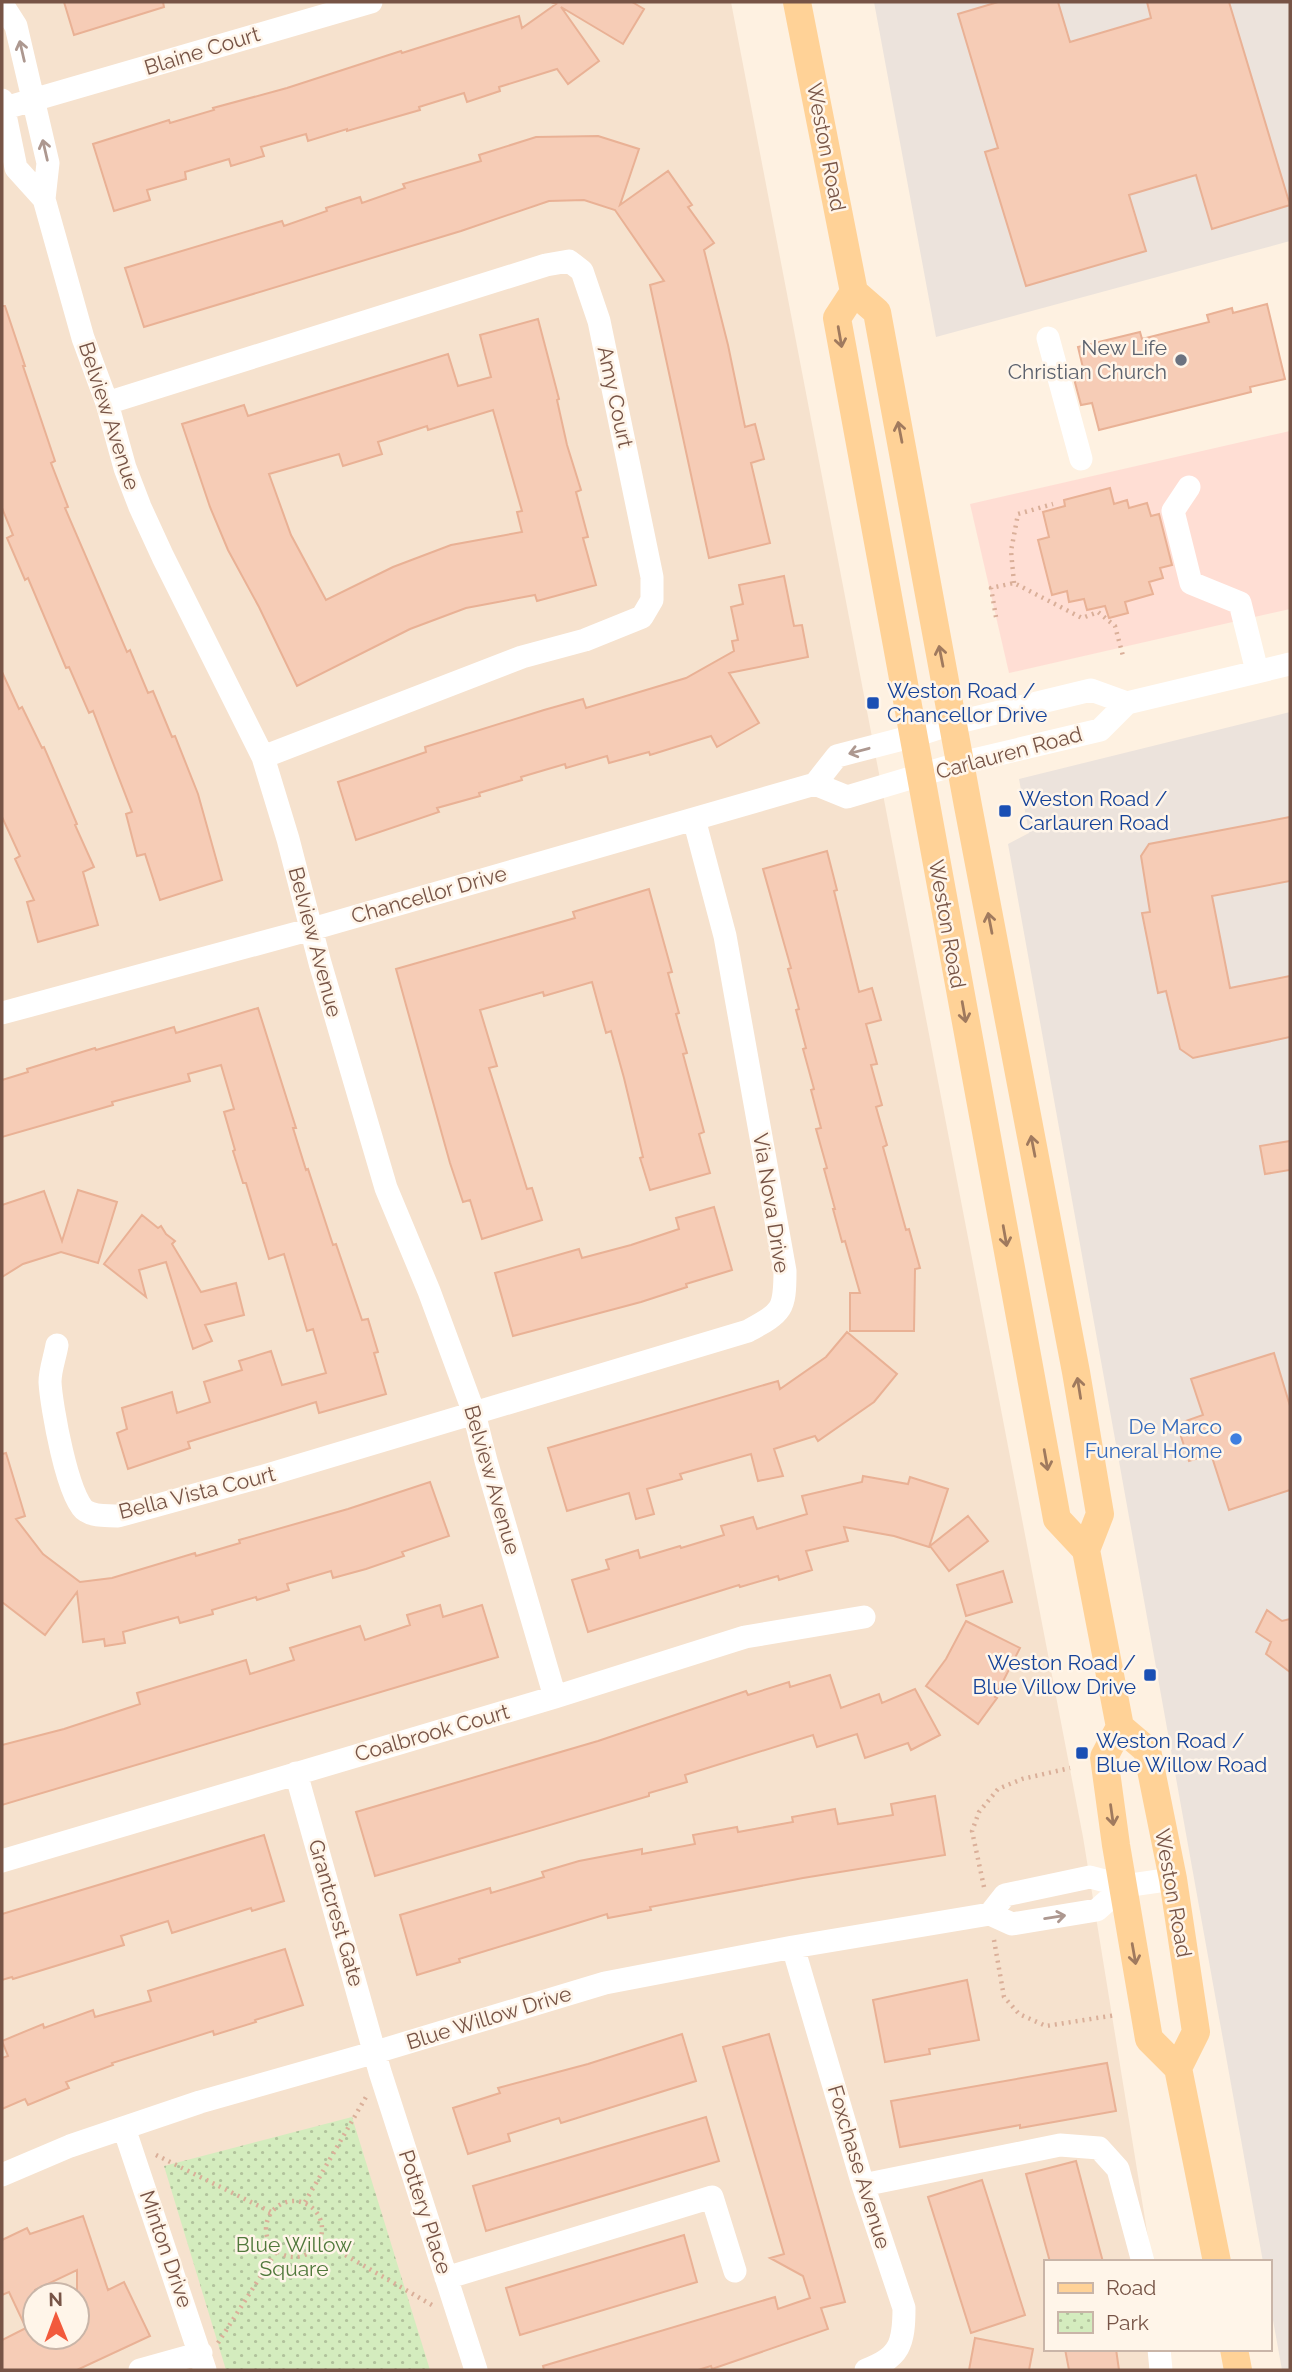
<svg xmlns="http://www.w3.org/2000/svg" width="1292" height="2372" viewBox="0 0 1292 2372" font-family="Raleway,sans-serif">
<style>
.residential{fill:#f6e2ce;fill-rule:evenodd}
.commercial{fill:#ffded4}
.industrial{fill:#ece3dc}
.park{fill:url(#park-dots)}
.building{fill:#f6ccb6;stroke:#e9b195;stroke-width:2;fill-rule:evenodd}
.lines{fill:none;stroke-linecap:round;stroke-linejoin:round}
.path{stroke:#daaf99;stroke-width:4.5;stroke-dasharray:2 5;stroke-linecap:butt}
.minor{stroke:#fff;stroke-width:23}
.major{stroke:#ffd297;stroke-width:28}
.oneway{stroke:#ad9890}
.oneway2{stroke:#a07a5e}
.worship-dot{fill:#6b7280;stroke:#fff5e9;stroke-width:2.5}
.transit-dot{fill:#1a4fb4;stroke:#fff5e9;stroke-width:2.5}
.shop-dot{fill:#3f7fe0;stroke:#fff5e9;stroke-width:2.5}
.labels{text-anchor:middle;stroke-width:5;stroke-linejoin:round;paint-order:stroke}
.street-label{font-size:21px;fill:#775446;stroke:#fff5e9}
.worship-label{font-size:21px;fill:#5b616d;stroke:#fff5e9;text-anchor:end}
.transit-label{font-size:21px;fill:#164399;stroke:#fff5e9;text-anchor:start}
.shop-label{font-size:21px;fill:#366cbe;stroke:#fff5e9;text-anchor:end}
.park-label{font-size:21px;fill:#50783b;stroke:#fff5e9}
</style>
<defs>
<pattern id="park-dots" width="8" height="8" patternUnits="userSpaceOnUse" patternTransform="scale(1.75)"><rect width="8" height="8" fill="#d4ecbe"/><path d="M2 2h.1M6 6h.1" fill="none" stroke="#b1c29c" stroke-width="1.8" stroke-linecap="round"/></pattern>
</defs>
<rect width="100%" height="100%" fill="#fef1e1"/>
<!-- residential -->
<path class="residential" d="M2 2H731L1083 1837 1152 2262H1045V2349H1166L1169 2370H2ZM35 2295H77V2337H35Z"/>
<!-- commercial -->
<path class="commercial" d="M1290 431V609L1009 673 970 504Z"/>
<!-- industrial -->
<path class="industrial" d="M874 2H1290V241L936 337Z
M1290 712V2370H1282L1269 2298V2262H1263L1008 844 1029 833 1019 779Z"/>
<!-- park -->
<path class="park" d="M352 2117 430 2370H226L164 2166Z"/>
<!-- building -->
<path class="building" d="M64 2H163L164 7 74 35Z
M551 2H632L644 9 623 44 561 7 599 61 568 84 557 69 499 87 500 91 467 102 464 93 419 107 420 110 347 131V129L308 141 306 134 261 147 264 156 231 166 229 159 185 172 186 179 147 190 150 200 114 211 93 144 169 120 170 123 214 110 213 108 287 88 401 51 402 53 519 16 522 28 556 4Z
M998 2H1058L1070 42 1151 18 1147 2H1229L1290 205 1212 229 1196 175 1129 195 1146 251 1026 286 985 152 998 148 958 14Z
M598 136 639 149 620 205 668 171 692 205 688 207 714 243 704 250 728 345 745 427 755 424 764 459 751 463 770 543 709 558 650 285 664 281 615 210 584 200 549 201 461 231 144 327 125 268 282 221 284 226 327 211 326 208 360 197 362 203 405 188 403 184 481 161 479 155 536 137Z
M1267 304 1285 379 1250 387 1251 392 1099 430 1092 403 1081 405 1073 375 1084 372 1078 347 1140 332 1142 339 1209 322 1207 315 1232 308 1233 313Z
M2 306H5L25 366H23L55 461 51 463 68 507 65 508 127 652 130 650 148 693 153 691 172 737 175 736 198 794 222 880 160 900 145 854 137 856 126 814 132 812 93 711 89 713 69 667 66 668 28 578 25 580 7 538 13 535 2 508Z
M538 319 559 399 557 400 567 445 581 490 576 492 588 537 583 538 596 585 537 601 535 595 466 608 410 629 297 686 259 607 228 550 210 507 182 424 244 405 248 416 448 354 458 386 491 377 480 335ZM493 410 522 511 517 512 522 532 451 545 393 567 326 600 291 535 269 474 339 454 343 466 382 454 378 442 427 426 428 430Z
M1110 488 1114 504 1127 500 1129 508 1147 503 1151 516 1159 514 1172 565 1160 568 1163 578 1149 582 1153 594 1125 602 1128 613 1109 618 1105 606 1087 610 1084 599 1069 602 1067 591 1052 595 1038 540 1049 537 1043 512 1065 506 1064 500Z
M784 576 794 626 802 625 808 657 729 673 759 723 717 747 711 736 650 755 649 752 609 763 607 756 566 768 565 764 521 777 522 780 479 793 480 796 437 808 439 812 356 840 338 782 426 752 425 747 544 710 583 699 586 708 686 678 734 651 732 641 738 640 731 607 743 604 739 585Z
M2 672 19 709 22 707 42 748 44 747 77 824 75 825 94 867 83 872 98 925 38 942 27 902 34 900 15 859 20 856 2 817Z
M1290 817V881L1212 896 1230 988 1290 976V1037L1193 1058 1180 1049 1166 991 1158 993 1142 913 1150 912 1141 856 1149 844Z
M827 851 837 890 834 891 859 992 872 988 881 1020 866 1024 877 1064 871 1065 882 1105 876 1107 887 1145 883 1147 906 1230 909 1229 920 1268 915 1269 914 1331H850V1293H860L845 1241 842 1242 833 1209H835L824 1169 827 1168 816 1129 821 1128 811 1090 814 1089 803 1049 806 1048 796 1010 799 1009 788 969 791 968 763 869Z
M649 889 672 972 668 973 679 1013 676 1014 687 1053 683 1054 704 1132 699 1134 710 1173 650 1190 640 1158 643 1157 624 1078 611 1031 606 1033 592 982 544 996 543 992 480 1010 497 1066 489 1068 527 1189 532 1188 542 1220 482 1239 470 1200 463 1202 450 1163 396 969 575 918 573 912Z
M258 1008 296 1128H293L306 1170 308 1169 333 1245 336 1244 362 1320 368 1319 378 1352 374 1353 386 1394 319 1413 316 1402 188 1442 190 1448 128 1469 117 1433 127 1429 122 1408 172 1392 177 1413 210 1402 204 1382 242 1370 239 1361 271 1351 282 1385 326 1373 313 1329 307 1331 284 1254 269 1259 246 1183H243L233 1151 235 1150 224 1112 234 1109 221 1065 188 1074 190 1081 112 1102 113 1105 2 1137V1080L28 1072 27 1069 95 1048 96 1050 174 1027 176 1033Z
M1290 1141V1170L1265 1174 1260 1146Z
M78 1190 117 1202 98 1263 61 1252 23 1264 2 1277V1205L44 1191 62 1241Z
M714 1207 732 1270 686 1284 687 1287 641 1302 513 1336 495 1273 579 1249 582 1258 631 1245 679 1229 676 1218Z
M142 1215 158 1228 161 1226 166 1234 175 1241 172 1244 201 1292 236 1283 244 1315 205 1325 212 1341 193 1349 166 1262 139 1270 146 1297 104 1264Z
M847 1332 897 1374 874 1402 818 1441 815 1436 774 1449 783 1476 758 1481 751 1454 680 1474 682 1479 647 1489 654 1514 636 1519 629 1493 567 1511 548 1448 778 1381 780 1389 826 1357Z
M1274 1353 1290 1406V1490L1229 1510 1211 1454 1189 1461 1177 1424 1203 1415 1191 1379Z
M6 1453 25 1516 16 1519 43 1554 80 1582 112 1578 195 1553 196 1556 240 1543 239 1540 348 1509 430 1482 449 1536 402 1552 404 1556 366 1569 333 1578 331 1571 287 1584 289 1590 257 1600 256 1597 212 1610 213 1614 180 1623 178 1617 123 1632 125 1643 105 1646 104 1639 83 1642 77 1592 45 1635 2 1602V1454Z
M863 1476 908 1484 910 1477 948 1489 929 1547 894 1536 844 1527 848 1541 806 1551 812 1570 779 1580 778 1576 740 1587 739 1585 588 1632 572 1580 609 1569 606 1560 638 1550 640 1558 680 1546 681 1548 724 1535 721 1526 753 1517 757 1529 807 1514 802 1496 862 1482Z
M968 1516 988 1541 949 1571 930 1546Z
M1003 1571 1012 1602 966 1616 957 1585Z
M440 1605 443 1617 482 1605 498 1657 2 1805V1745L64 1729 140 1704 137 1693 246 1660 250 1674 294 1660 290 1648 360 1626 365 1640 410 1625 407 1615Z
M1267 1610 1282 1621 1290 1619V1672L1266 1654 1271 1642 1256 1632Z
M966 1621 1020 1648 995 1697 997 1698 978 1724 926 1686 946 1659Z
M830 1675 841 1708 879 1694 882 1703 915 1689 940 1735 911 1750 908 1743 865 1758 857 1734 817 1747 813 1735 685 1775 687 1782 649 1793V1796L375 1876 356 1812 598 1741 746 1691 748 1695 789 1682 790 1687Z
M935 1796 945 1855 803 1878 650 1907 651 1910 608 1918 607 1914 459 1959 460 1962 417 1975 400 1915 490 1888 491 1893 544 1877 542 1872 579 1861 642 1849V1854L695 1844 693 1835 737 1827 738 1832 793 1822 792 1817 835 1809 838 1824 893 1815 891 1804Z
M264 1835 284 1901 252 1911 251 1908 172 1933 168 1921 121 1936 124 1945 13 1979 12 1977 2 1980V1914Z
M285 1949 303 2005 255 2020 256 2022 214 2035 213 2031 112 2063 113 2065 66 2082 69 2088 28 2105 25 2099 2 2109V2058L8 2056 2 2041 43 2024 44 2028 93 2010 95 2017 151 2001 148 1991Z
M967 1980 979 2040 929 2049 930 2054 885 2062 873 2000Z
M682 2034 696 2081 561 2123 559 2118 508 2134 510 2141 468 2154 453 2108 500 2093 498 2088 588 2064Z
M769 2034 845 2302 821 2308 828 2329 712 2369 711 2366 698 2370H544L543 2366 775 2297 778 2309 810 2298 803 2276 770 2258 784 2254 723 2047Z
M1107 2063 1116 2111 1020 2128V2125L900 2147 891 2101Z
M706 2117 719 2161 486 2231 473 2186Z
M1076 2161 1103 2262H1050L1026 2174Z
M982 2180 1025 2315 971 2333 928 2197Z
M83 2216 108 2290 124 2282 150 2336 77 2370H2V2340L26 2328 9 2292 2 2295V2240L27 2228 30 2234ZM77 2270V2337H35V2290Z
M684 2235 697 2282 520 2335 506 2288Z
M975 2338 1033 2349 1029 2370H969Z
M1065 2349H1116L1119 2370H1069Z"/>
<g class="lines">
<!-- path -->
<path class="path" d="M1014 583 1011 551 1018 514 1053 504
M996 617 991 588 1014 583 1082 618 1098 612 1115 626 1123 656
M984 1887 972 1831 979 1812 998 1789 1022 1779 1070 1768
M994 1940 1004 1997 1019 2014 1046 2026 1116 2015
M156 2155 271 2212
M266 2229a28 28 0 1 1 56 0a28 28 0 1 1-56 0Z
M305 2202 366 2097
M321 2241 432 2305
M218 2343 276 2252"/>
<!-- minor -->
<path class="minor" d="M2 4 16 26 48 163 44 199 83 338 107 403 125 468 140 507 163 557 263 757 288 839 320 963 386 1188 429 1291 474 1413 486 1461 555 1697
M2 100 16 168 44 199
M2 109 371 2
M1048 338 1081 459
M107 403 546 265 569 261 582 271 599 321 652 577V600L642 617 585 640 522 657 263 757
M1189 487 1173 511 1191 583 1240 603 1257 671
M815 784 847 797 961 763 1100 730 1127 703 1290 664
M2 1013 312 929 815 784 837 756 914 736 954 723 1091 690 1127 703
M57 1345C55 1357 50 1370 50 1382 51 1404 68 1501 86 1511 95 1517 108 1515 118 1516L264 1476 748 1331C782 1312 785 1311 785 1271L725 936 694 819
M296 1773 380 2072 476 2370
M2 1861 555 1697 745 1637 864 1617
M990 1914 1005 1895 1090 1877 1124 1886 1173 1879
M793 1947 863 2185 904 2308C904 2343 900 2358 866 2370
M124 2128 205 2370
M2 2175 70 2146 200 2102 376 2052 605 1983 793 1947 990 1914 1012 1924 1097 1910 1124 1886
M863 2185 1060 2145 1099 2148 1118 2169 1143 2262
M446 2278 712 2197 735 2271
M1159 2349 1161 2370
M140 2370 201 2353"/>
<!-- major -->
<path class="major" d="M797 2 854 292 877 312 968 806 1076 1372 1100 1514 1086 1550
M854 292 837 318 1057 1519 1086 1550 1120 1727 1104 1757 1116 1845 1149 2039 1178 2068 1217 2262
M1120 1727 1147 1750 1173 1879 1196 2032 1178 2068
M1234 2349 1238 2370"/>
</g>
<!-- one-way arrows -->
<defs><path id="oneway-shaft" d="M-6 0H5M1.5-3L5.5 0L1.5 3" fill="none" stroke-width="1.6" stroke-linecap="round" stroke-linejoin="round" transform="scale(1.75)"/></defs>
<g class="oneway">
<use href="#oneway-shaft" transform="translate(22 51) rotate(-103)"/>
<use href="#oneway-shaft" transform="translate(45 150) rotate(-103)"/>
<use href="#oneway-shaft" transform="translate(859 751) rotate(165)"/>
<use href="#oneway-shaft" transform="translate(1055 1917) rotate(-9)"/>
</g>
<g class="oneway2">
<use href="#oneway-shaft" transform="translate(840 337) rotate(80)"/>
<use href="#oneway-shaft" transform="translate(900 432) rotate(-101)"/>
<use href="#oneway-shaft" transform="translate(941 656) rotate(-101)"/>
<use href="#oneway-shaft" transform="translate(990 923) rotate(-101)"/>
<use href="#oneway-shaft" transform="translate(964 1012) rotate(80)"/>
<use href="#oneway-shaft" transform="translate(1033 1146) rotate(-101)"/>
<use href="#oneway-shaft" transform="translate(1005 1236) rotate(80)"/>
<use href="#oneway-shaft" transform="translate(1079 1388) rotate(-99)"/>
<use href="#oneway-shaft" transform="translate(1046 1460) rotate(80)"/>
<use href="#oneway-shaft" transform="translate(1112 1815) rotate(82)"/>
<use href="#oneway-shaft" transform="translate(1134 1954) rotate(80)"/>
</g>
<!-- markers -->
<circle class="worship-dot" cx="1181" cy="360" r="7"/>
<g class="transit-dot">
<rect x="866" y="696" width="14" height="14" rx="3.5"/>
<rect x="998" y="804" width="14" height="14" rx="3.5"/>
<rect x="1143" y="1668" width="14" height="14" rx="3.5"/>
<rect x="1075" y="1746" width="14" height="14" rx="3.5"/>
</g>
<circle class="shop-dot" cx="1236" cy="1439" r="7"/>
<g class="labels">
<!-- street labels -->
<g class="street-label">
<text transform="translate(202 51) rotate(-17)" y="7">Blaine Court</text>
<text transform="translate(826 147) rotate(79)" y="7">Weston Road</text>
<text transform="translate(615 397) rotate(78)" y="7">Amy Court</text>
<text transform="translate(109 416) rotate(72)" y="7">Belview Avenue</text>
<text transform="translate(1009 753) rotate(-15)" y="7">Carlauren Road</text>
<text transform="translate(429 895) rotate(-16)" y="7">Chancellor Drive</text>
<text transform="translate(947 924) rotate(80)" y="7">Weston Road</text>
<text transform="translate(315 942) rotate(75)" y="7">Belview Avenue</text>
<text transform="translate(771 1203) rotate(81)" y="7">Via Nova Drive</text>
<text transform="translate(492 1480) rotate(74)" y="7">Belview Avenue</text>
<text transform="translate(197 1493) rotate(-14)" y="7">Bella Vista Court</text>
<text transform="translate(432 1733) rotate(-16)" y="7">Coalbrook Court</text>
<text transform="translate(1173 1893) rotate(80)" y="7">Weston Road</text>
<text transform="translate(336 1913) rotate(74)" y="7">Grantcrest Gate</text>
<text transform="translate(489 2018) rotate(-17)" y="7">Blue Willow Drive</text>
<text transform="translate(859 2167) rotate(73)" y="7">Foxchase Avenue</text>
<text transform="translate(425 2212) rotate(72)" y="7">Pottery Place</text>
<text transform="translate(166 2249) rotate(71)" y="7">Minton Drive</text>
</g>
<!-- worship labels -->
<g class="worship-label">
<text x="1167" y="355">New Life<tspan x="1167" dy="24">Christian Church</tspan></text>
</g>
<!-- transit labels -->
<g class="transit-label">
<text x="887" y="698">Weston Road /<tspan x="887" dy="24">Chancellor Drive</tspan></text>
<text x="1019" y="806">Weston Road /<tspan x="1019" dy="24">Carlauren Road</tspan></text>
<text x="1136" y="1670" text-anchor="end">Weston Road /<tspan x="1136" dy="24">Blue Villow Drive</tspan></text>
<text x="1096" y="1748">Weston Road /<tspan x="1096" dy="24">Blue Willow Road</tspan></text>
</g>
<!-- shop labels -->
<g class="shop-label">
<text x="1222" y="1434">De Marco<tspan x="1222" dy="24">Funeral Home</tspan></text>
</g>
<!-- park labels -->
<g class="park-label">
<text x="294" y="2252">Blue Willow<tspan x="294" dy="24">Square</tspan></text>
</g>
</g>
<!-- border -->
<rect width="1292" height="2372" fill="none" stroke="#775446" stroke-width="7"/>
<!-- legend -->
<rect x="1044" y="2260" width="228" height="91" fill="#fff5e9" stroke="#c9b5a8" stroke-width="2"/>
<rect x="1058" y="2283" width="35" height="10" fill="#ffd297" stroke="#c9b5a8" stroke-width="2"/>
<text x="1106" y="2295" font-size="21" fill="#775446">Road</text>
<rect x="1058" y="2312" width="35" height="21" fill="url(#park-dots)" stroke="#c9b5a8" stroke-width="2"/>
<text x="1106" y="2330" font-size="21" fill="#775446">Park</text>
<!-- north arrow -->
<g transform="translate(56 2316) rotate(359)"><circle r="33" fill="#fff5e9" stroke="#c9b5a8" stroke-width="2"/>
<path d="M0-5L12 26L0 18L-12 26Z" fill="#f25a3c"/>
<text y="-10" font-size="19" font-weight="bold" text-anchor="middle" fill="#775446">N</text>
</g>
</svg>
